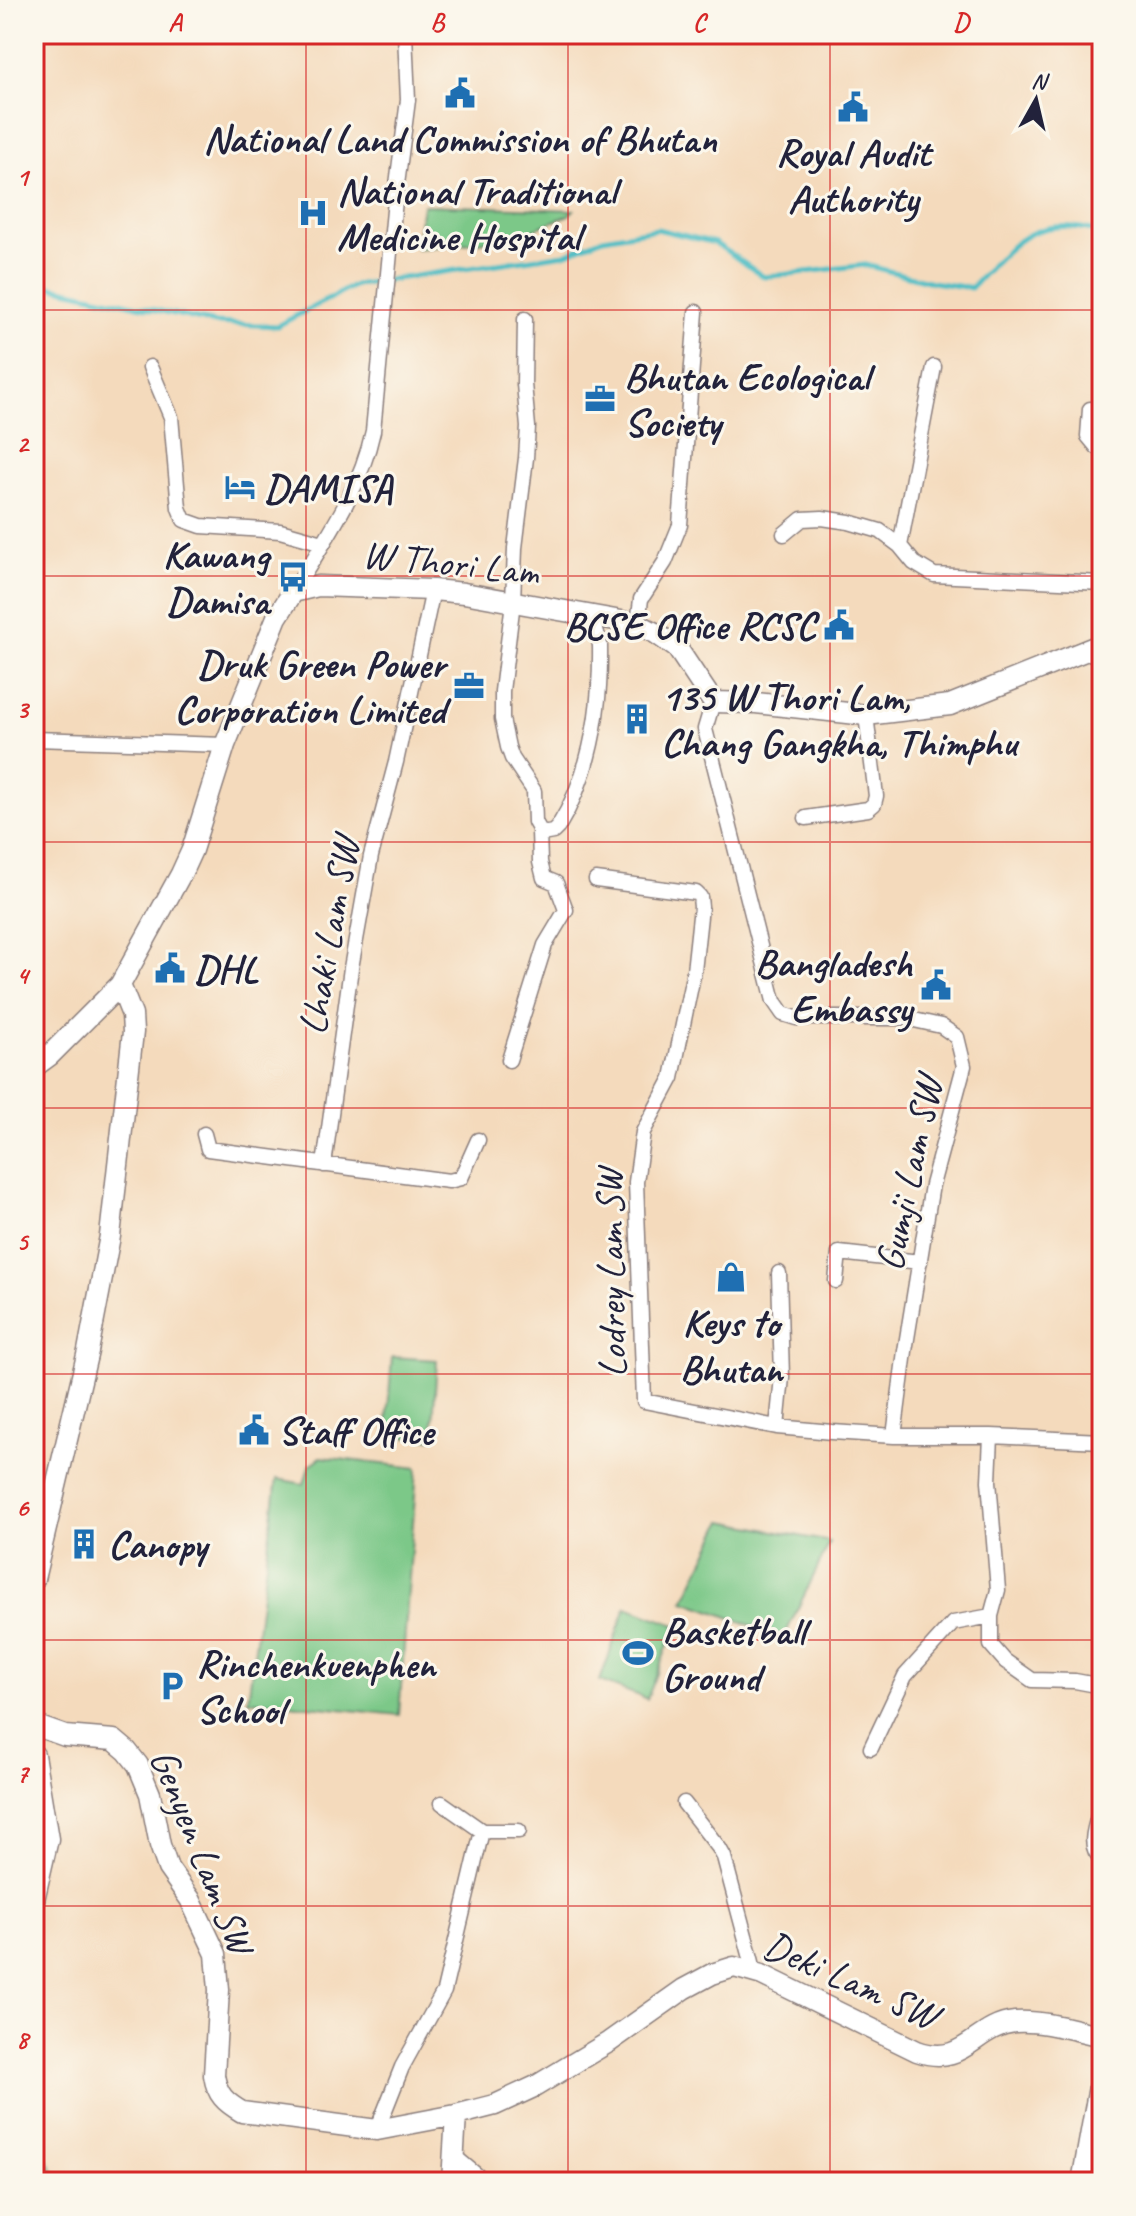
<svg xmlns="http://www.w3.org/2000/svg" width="1136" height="2216" viewBox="0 0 1136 2216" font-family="Caveat,sans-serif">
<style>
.green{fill:#7bc888;stroke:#4e7562;stroke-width:2}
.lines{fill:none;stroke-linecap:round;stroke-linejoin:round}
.stream{stroke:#4fbec5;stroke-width:5}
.minor-casing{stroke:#8b7e7c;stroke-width:17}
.secondary-casing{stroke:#8b7e7c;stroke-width:23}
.minor{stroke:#fff;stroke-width:14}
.secondary{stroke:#fff;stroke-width:20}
.grid{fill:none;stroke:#d62828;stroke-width:2;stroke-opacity:0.55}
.labels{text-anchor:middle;stroke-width:6;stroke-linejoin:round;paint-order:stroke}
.poi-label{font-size:40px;font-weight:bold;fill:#22223b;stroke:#fbf7ec;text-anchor:start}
.street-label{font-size:40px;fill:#22223b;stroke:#fbf7ec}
.neatline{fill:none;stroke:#d62828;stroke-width:3}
.grid-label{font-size:26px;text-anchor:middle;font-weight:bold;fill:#d62828}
</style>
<rect width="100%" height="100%" fill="#fbf7ec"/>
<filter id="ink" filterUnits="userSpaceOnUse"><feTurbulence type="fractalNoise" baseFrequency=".0125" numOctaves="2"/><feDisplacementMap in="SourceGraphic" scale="16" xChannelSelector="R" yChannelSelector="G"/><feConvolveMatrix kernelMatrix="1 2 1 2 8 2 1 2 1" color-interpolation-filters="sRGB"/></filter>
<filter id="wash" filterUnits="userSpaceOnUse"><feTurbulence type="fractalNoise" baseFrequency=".006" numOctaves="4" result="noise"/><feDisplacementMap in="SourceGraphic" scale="32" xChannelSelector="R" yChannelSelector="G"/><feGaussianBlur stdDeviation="1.8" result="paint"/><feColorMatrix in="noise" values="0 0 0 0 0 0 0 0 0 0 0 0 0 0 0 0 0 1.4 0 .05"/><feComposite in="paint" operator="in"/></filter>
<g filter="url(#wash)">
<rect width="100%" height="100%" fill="#f4dabc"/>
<!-- green -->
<path class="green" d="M423 205 574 210 569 215 530 231 480 242 416 249Z
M392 1357 437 1360 432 1439 386 1436Z
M321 1457 417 1468 399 1715 248 1700 277 1479 304 1484 309 1466Z
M723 1521 830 1542 784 1637 684 1601Z
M626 1607 676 1625 647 1699 600 1681Z
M34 2097 40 2147 60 2182H34Z"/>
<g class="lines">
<!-- stream -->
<path class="stream" d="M34 283 215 323 277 326 355 285 565 254 603 238 657 229 715 243 764 277 865 265 932 282 971 288C1013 243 1035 212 1102 233"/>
</g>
</g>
<g filter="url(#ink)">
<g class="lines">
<!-- minor casing -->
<g class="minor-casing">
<path id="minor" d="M525 319 524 384 528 427 526 458 515 548 513 602 502 691V719L508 747 512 758 534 791 535 822 542 834 553 832 558 827C591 774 601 708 600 646 599 637 594 625 592 616
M150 367 171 417 179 508 184 520 201 526 280 531 323 543
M1090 409 1088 436 1097 447 1102 449
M784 534 802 519 822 518 849 522 880 531 900 546 914 563 934 575 1102 583
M900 546 934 367
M293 592C325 540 360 491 373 431L395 200 408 100 405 34
M638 624 641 599 665 562 680 525 696 312
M713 702 705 729 774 1001 783 1014 796 1018H905L941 1026 957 1037 964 1066 932 1185 905 1351 894 1436
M34 739 225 745
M806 818 868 809 874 804 876 796 866 715
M596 880 696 893 700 897 701 907 694 971 672 1078 643 1132 636 1182 644 1401 777 1427 832 1432 894 1436H991L1102 1441
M509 1060 545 945 566 910 556 883 544 878 540 862 539 831
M204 1134 208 1149 449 1181 461 1178 478 1140
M324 1165 351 968 371 856 396 762 433 590
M836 1281 839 1253 920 1262
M777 1427 782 1377 779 1273
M991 1436 989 1481 998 1590 991 1616V1645L1005 1661 1032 1680 1075 1681 1102 1686
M871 1748 905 1676 953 1623 991 1616
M684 1803 719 1848 724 1857 752 1962 751 1971
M1102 1804C1097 1822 1085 1846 1102 1859
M482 1831H519
M377 2130 402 2067 444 1991 482 1831 442 1803
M454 2156 485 2182"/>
</g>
<!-- secondary casing -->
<g class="secondary-casing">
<path id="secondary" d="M34 1067 49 1056 120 985 181 874 192 850 225 745 277 617 293 592 318 586 433 590 464 593 638 624 657 634 677 648 713 702 756 703 866 715 950 705 1102 644
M34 1579 88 1351 110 1236 133 1032 132 1015 120 985
M34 1725 65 1736 114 1740 127 1751 138 1765 150 1794 160 1845 168 1868 190 1899 216 1954 219 1990 214 2075C217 2095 225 2102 242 2112L377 2130 456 2115 495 2105 536 2086 609 2042 684 1989 712 1974 734 1967 762 1975 917 2051C965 2068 974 2026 1015 2022 1043 2020 1074 2030 1102 2036
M34 1755 48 1839 34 1900
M452 2182 456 2115
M1082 2182 1102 2070"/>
</g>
<!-- minor -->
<use href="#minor" class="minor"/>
<!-- secondary -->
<use href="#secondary" class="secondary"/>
</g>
</g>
<!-- grid -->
<path class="grid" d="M306 34V2182M568 34V2182M830 34V2182M34 310H1102M34 576H1102M34 842H1102M34 1108H1102M34 1374H1102M34 1640H1102M34 1906H1102"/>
<!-- icons -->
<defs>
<g id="civic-bare" transform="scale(2.4)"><path d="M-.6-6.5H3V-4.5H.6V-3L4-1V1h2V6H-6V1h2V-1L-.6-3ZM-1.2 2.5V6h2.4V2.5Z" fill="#1f6fb2" stroke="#fbf7ec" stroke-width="2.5" paint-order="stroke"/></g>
<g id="hospital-bare" transform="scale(2.4)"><path d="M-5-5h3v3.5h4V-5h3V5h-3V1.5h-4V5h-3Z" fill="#1f6fb2" stroke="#fbf7ec" stroke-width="2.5" paint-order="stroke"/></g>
<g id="office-bare" transform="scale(2.4)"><path d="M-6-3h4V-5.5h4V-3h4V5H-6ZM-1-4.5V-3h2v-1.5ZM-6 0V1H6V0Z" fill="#1f6fb2" stroke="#fbf7ec" stroke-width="2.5" paint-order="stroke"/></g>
<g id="hotel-bare" transform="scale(2.4)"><path d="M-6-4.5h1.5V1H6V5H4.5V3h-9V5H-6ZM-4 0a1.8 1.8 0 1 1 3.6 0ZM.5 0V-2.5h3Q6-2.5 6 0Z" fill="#1f6fb2" stroke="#fbf7ec" stroke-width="2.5" paint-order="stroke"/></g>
<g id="bus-bare" transform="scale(2.4)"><path d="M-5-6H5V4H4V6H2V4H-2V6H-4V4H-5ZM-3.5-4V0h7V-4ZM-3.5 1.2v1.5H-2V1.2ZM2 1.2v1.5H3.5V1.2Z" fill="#1f6fb2" stroke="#fbf7ec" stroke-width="2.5" paint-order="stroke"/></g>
<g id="building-bare" transform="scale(2.4)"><path d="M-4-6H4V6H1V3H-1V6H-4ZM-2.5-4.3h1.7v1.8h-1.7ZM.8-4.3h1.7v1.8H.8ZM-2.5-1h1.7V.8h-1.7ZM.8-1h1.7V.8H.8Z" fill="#1f6fb2" stroke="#fbf7ec" stroke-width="2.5" paint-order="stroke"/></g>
<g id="shop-bare" transform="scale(2.4)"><path d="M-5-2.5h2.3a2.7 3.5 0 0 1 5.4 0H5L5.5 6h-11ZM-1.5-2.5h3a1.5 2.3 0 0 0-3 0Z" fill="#1f6fb2" stroke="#fbf7ec" stroke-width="2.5" paint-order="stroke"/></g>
<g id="stadium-bare" transform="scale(2.4)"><path d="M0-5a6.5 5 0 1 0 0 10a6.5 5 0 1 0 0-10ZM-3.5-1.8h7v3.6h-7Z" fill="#1f6fb2" stroke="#fbf7ec" stroke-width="2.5" paint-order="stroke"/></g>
<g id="parking-bare" transform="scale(2.4)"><path d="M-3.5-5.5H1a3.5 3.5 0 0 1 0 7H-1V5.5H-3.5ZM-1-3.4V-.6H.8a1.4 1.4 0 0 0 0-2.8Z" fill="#1f6fb2" stroke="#fbf7ec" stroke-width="2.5" paint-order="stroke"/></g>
</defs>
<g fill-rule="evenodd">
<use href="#civic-bare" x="460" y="93"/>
<use href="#civic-bare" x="853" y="107"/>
<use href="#hospital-bare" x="313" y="213"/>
<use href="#office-bare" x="600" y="399"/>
<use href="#hotel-bare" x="240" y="487"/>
<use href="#bus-bare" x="293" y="577"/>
<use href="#civic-bare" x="839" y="625"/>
<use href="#office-bare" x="469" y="686"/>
<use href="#building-bare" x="637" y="719"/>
<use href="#civic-bare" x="170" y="968"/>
<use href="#civic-bare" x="936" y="985"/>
<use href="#shop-bare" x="731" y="1277"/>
<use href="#civic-bare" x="254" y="1430"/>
<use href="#building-bare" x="84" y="1544"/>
<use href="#stadium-bare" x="638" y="1653"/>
<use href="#parking-bare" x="172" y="1686"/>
</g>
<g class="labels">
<!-- poi labels -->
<g class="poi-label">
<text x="460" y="152" text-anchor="middle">National Land Commission of Bhutan</text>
<text x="853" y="166" text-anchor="middle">Royal Audit<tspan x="853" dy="46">Authority</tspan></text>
<text x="337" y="204">National Traditional<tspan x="337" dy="46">Medicine Hospital</tspan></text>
<text x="624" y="390">Bhutan Ecological<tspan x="624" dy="46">Society</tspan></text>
<text x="264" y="501">DAMISA</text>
<text x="269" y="568" text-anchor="end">Kawang<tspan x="269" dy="46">Damisa</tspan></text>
<text x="815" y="639" text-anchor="end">BCSE Office RCSC</text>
<text x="445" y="677" text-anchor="end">Druk Green Power<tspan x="445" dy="46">Corporation Limited</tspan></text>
<text x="661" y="710">135 W Thori Lam,<tspan x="661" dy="46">Chang Gangkha, Thimphu</tspan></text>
<text x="912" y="976" text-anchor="end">Bangladesh<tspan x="912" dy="46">Embassy</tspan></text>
<text x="194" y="982">DHL</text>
<text x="731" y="1336" text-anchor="middle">Keys to<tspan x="731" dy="46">Bhutan</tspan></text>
<text x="278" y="1444">Staff Office</text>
<text x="108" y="1558">Canopy</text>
<text x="662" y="1644">Basketball<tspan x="662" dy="46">Ground</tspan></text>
<text x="196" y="1677">Rinchenkuenphen<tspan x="196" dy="46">School</tspan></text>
</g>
<!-- street labels -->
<g class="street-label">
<text transform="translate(451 562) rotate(6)" y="14">W Thori Lam</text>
<text transform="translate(328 936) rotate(-80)" y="14">Lhaki Lam SW</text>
<text transform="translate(908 1174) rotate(-78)" y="14">Gumji Lam SW</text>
<text transform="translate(610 1273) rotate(-91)" y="14">Lodrey Lam SW</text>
<text transform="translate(203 1851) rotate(68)" y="14">Genyen Lam SW</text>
<text transform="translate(851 1979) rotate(24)" y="14">Deki Lam SW</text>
</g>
</g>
<!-- margin -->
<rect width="1136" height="2216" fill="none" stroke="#fbf7ec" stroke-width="88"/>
<!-- north arrow -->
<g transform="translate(1036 100) rotate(8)" stroke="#fbf7ec" stroke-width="6" paint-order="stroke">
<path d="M0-6L14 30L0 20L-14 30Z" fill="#22223b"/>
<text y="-12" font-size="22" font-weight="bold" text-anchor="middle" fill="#22223b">N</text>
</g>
<rect x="44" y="44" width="1048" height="2128" class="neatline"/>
<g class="grid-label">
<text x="175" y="31">A</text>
<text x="437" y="31">B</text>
<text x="699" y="31">C</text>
<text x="961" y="31">D</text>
<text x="22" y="186">1</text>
<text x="22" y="452">2</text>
<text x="22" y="718">3</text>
<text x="22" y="984">4</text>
<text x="22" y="1250">5</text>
<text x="22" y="1516">6</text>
<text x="22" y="1782">7</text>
<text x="22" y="2048">8</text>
</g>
</svg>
